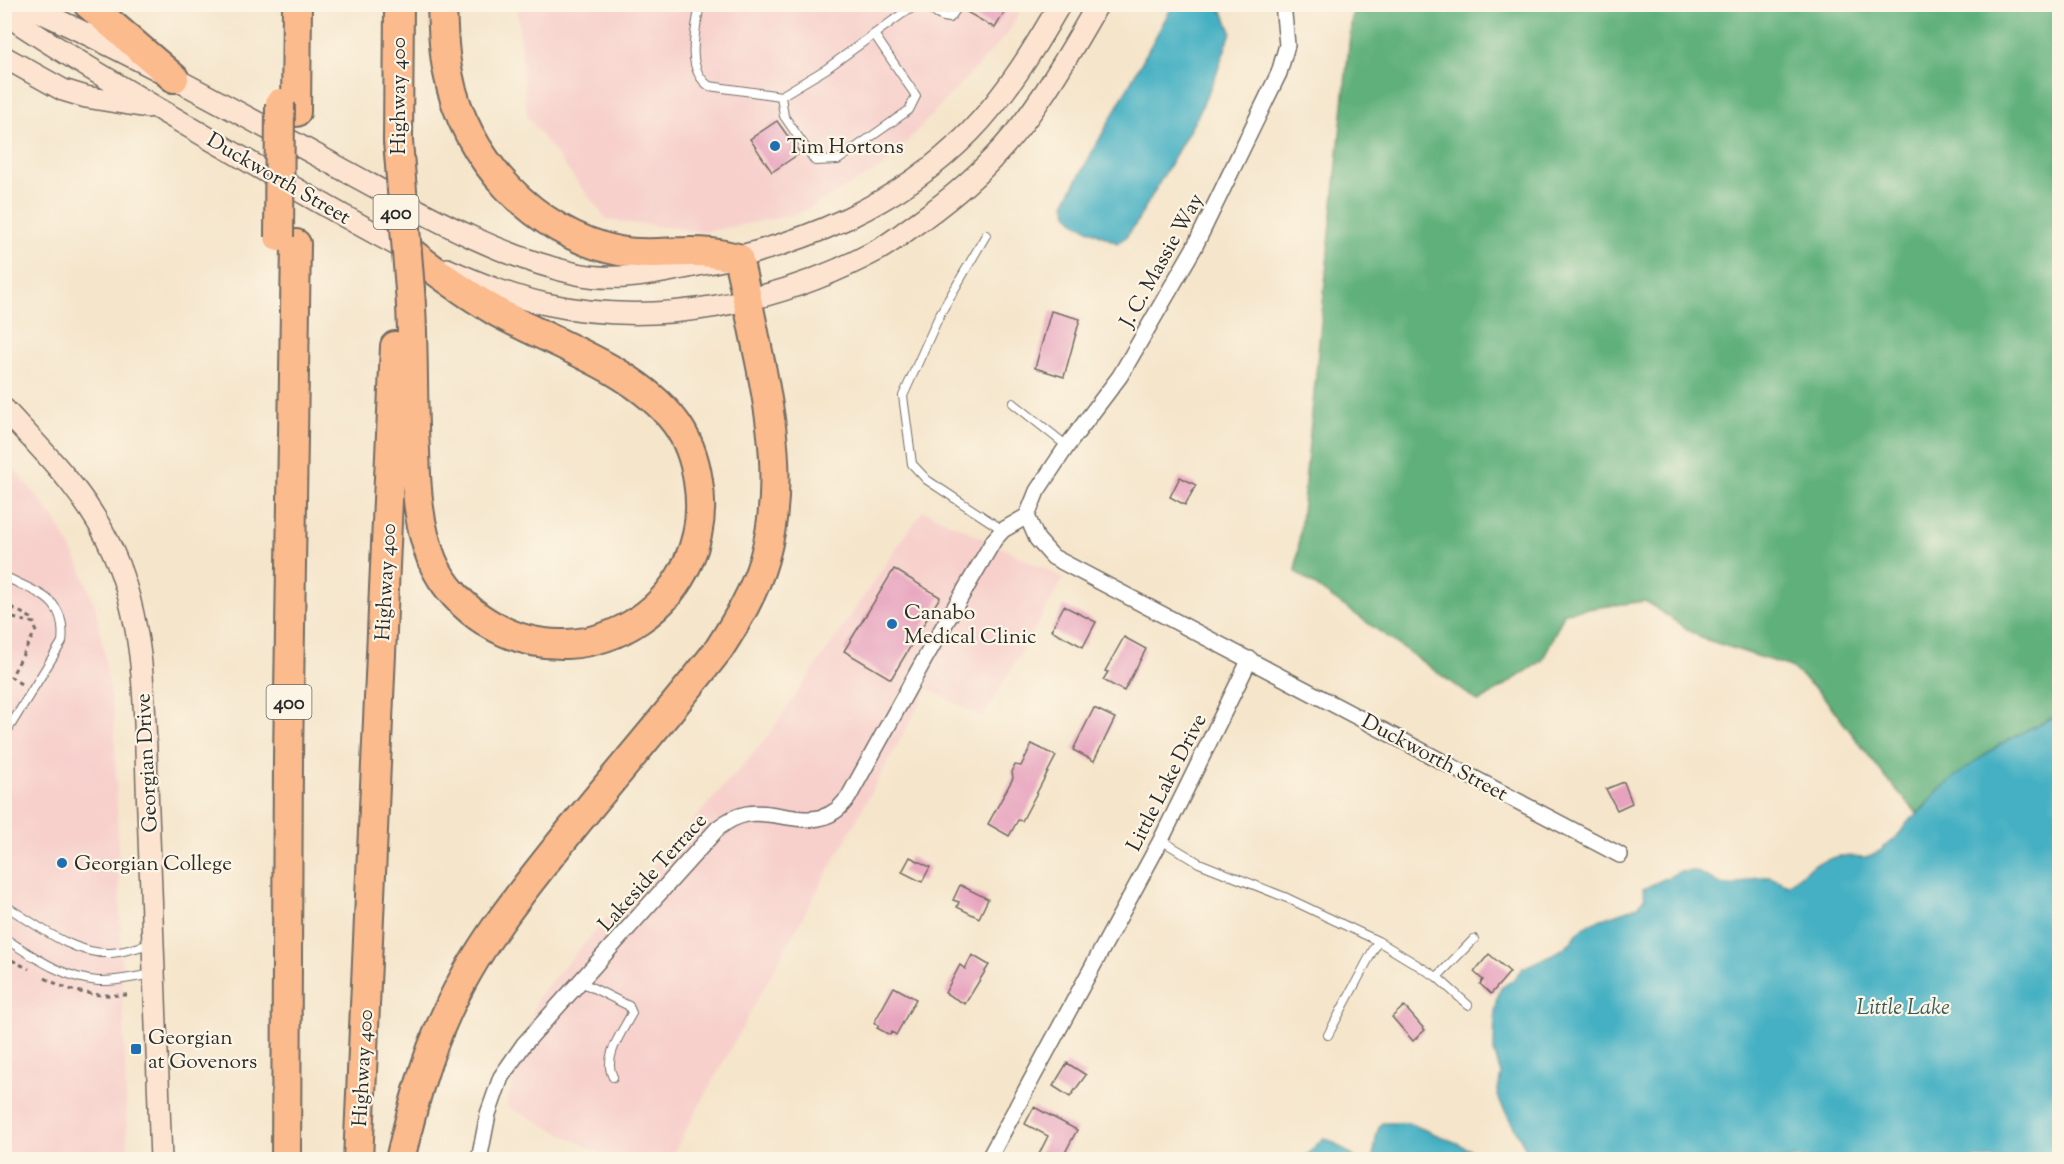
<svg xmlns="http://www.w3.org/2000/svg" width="2064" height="1164" viewBox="0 0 2064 1164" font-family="'Sorts Mill Goudy',serif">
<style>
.built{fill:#f7d0cc}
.forest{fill:#60b07c;stroke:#466e54;stroke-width:1.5}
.water{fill:#45b0c3;stroke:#386e77;stroke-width:1.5}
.building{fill:#e7a2be}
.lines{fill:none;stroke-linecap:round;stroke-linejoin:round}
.lane-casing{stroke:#726c63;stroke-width:10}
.street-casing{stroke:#726c63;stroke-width:18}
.secondary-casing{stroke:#726c63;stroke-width:24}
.highway-casing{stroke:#726c63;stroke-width:32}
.path{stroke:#726c63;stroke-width:3;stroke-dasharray:4.5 4.5;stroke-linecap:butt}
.lane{stroke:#fff;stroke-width:8}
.street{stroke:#fff;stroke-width:15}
.secondary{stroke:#fde4d1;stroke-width:21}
.highway{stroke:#fbbb8d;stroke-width:28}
.highway-bridge-casing{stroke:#726c63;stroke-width:32;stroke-linecap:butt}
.highway-bridge{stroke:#fbbb8d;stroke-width:28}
.poi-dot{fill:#1f6fb2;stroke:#fcf5e5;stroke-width:2}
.labels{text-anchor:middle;stroke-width:4.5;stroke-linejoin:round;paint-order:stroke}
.shield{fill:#fcf5e5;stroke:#6a6863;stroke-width:1.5}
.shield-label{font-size:20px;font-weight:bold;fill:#2b2b2b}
.street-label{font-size:21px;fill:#2b2b2b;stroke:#fcf5e5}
.poi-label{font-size:21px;fill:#2b2b2b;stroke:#fcf5e5;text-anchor:start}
.water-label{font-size:22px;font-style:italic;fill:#345a60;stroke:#fcf5e5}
</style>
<rect width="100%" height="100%" fill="#fcf5e5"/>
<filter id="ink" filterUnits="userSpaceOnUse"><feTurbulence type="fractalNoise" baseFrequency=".0167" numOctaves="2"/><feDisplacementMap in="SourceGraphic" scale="12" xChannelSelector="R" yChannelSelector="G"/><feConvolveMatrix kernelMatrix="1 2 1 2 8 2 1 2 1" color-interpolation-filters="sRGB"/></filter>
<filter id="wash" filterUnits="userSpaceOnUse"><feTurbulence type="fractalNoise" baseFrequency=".008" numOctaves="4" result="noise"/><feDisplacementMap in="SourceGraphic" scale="24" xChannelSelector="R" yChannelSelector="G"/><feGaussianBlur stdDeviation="1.35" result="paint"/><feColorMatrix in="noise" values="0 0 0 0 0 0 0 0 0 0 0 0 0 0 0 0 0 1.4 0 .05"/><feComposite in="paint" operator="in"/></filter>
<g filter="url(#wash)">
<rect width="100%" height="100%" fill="#f5e5cb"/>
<!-- built -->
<path class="built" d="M517 5H1024L1007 34 883 167 798 214 703 232 607 220 527 117Z
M4 457 53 516 79 563 96 608 105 658 114 716 128 1159H5Z
M923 510 1064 578 983 718 928 689 670 1159H611L506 1106 538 996 765 740Z"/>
<!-- forest -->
<path class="forest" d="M1353 5H2059V715L2029 729 2001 744 1934 795 1918 814 1886 778 1823 696 1791 667 1701 638 1645 601 1565 612 1542 661 1479 702 1296 572Z"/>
<!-- water -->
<path class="water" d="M1173 5H1213L1224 14 1231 32 1216 75 1197 117 1135 225 1126 237 1117 243 1078 224 1069 216 1065 202Z
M2059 715V1159H1527L1530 1156 1497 1096 1501 1074 1494 1051 1495 1012 1496 1002 1501 988 1513 980 1523 968 1561 950 1572 941 1579 931 1591 923 1639 906 1645 897 1643 889 1679 872 1695 871 1723 885 1733 886 1757 877H1770L1788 885 1815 864 1839 856 1867 857 1880 851 1900 833 1907 823 1927 805 1934 795 1957 775 2001 744 2029 729Z
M1382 1123H1408L1457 1143 1487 1159H1372C1377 1147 1374 1132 1382 1123Z
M1324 1138 1333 1142 1357 1159H1302C1311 1154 1315 1144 1324 1138Z"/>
<g id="blocks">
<!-- building -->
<path class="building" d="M966 4H1009L995 28 963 10Z
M777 121 800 153 772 172 750 139Z
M1051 311 1080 319 1064 377 1035 368Z
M1180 477 1196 485 1185 505 1170 497Z
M894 569 940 597 891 679 844 651Z
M1064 606 1096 622 1083 647 1051 630Z
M1124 637 1146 649 1124 691 1103 680 1108 672 1105 671Z
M1094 708 1115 718 1094 761 1073 750Z
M1032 744 1056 756 1022 821 1018 820 1009 836 988 824 1013 778 1012 772 1015 765 1021 766Z
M1624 782 1632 803 1617 810 1606 789Z
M910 857 930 867 922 882 902 872Z
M960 885 988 899 979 918 957 907 959 902 953 900Z
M1489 954 1510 972 1491 994 1480 984 1483 980 1474 972Z
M972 955 989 965 965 1004 945 993 960 965 965 969Z
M894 987 916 999 896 1035 892 1032 890 1035 877 1028 879 1026 874 1023Z
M1404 1006 1425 1030 1413 1041 1392 1017Z
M1067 1063 1086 1075 1070 1097 1053 1086Z
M1034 1107 1077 1130 1061 1160H1036L1048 1136 1025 1124Z"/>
</g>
</g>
<g filter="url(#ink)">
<use href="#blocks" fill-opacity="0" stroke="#726c63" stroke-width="1.5"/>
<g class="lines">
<!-- lane casing -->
<g class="lane-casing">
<path id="lane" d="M700 4C696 30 684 68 709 86L781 96 826 69 902 14 919 4
M926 4C933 12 940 18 950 18L960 4
M781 96 784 116 815 161 838 160 909 110 916 96 874 34
M986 235 940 314 903 396 912 464 927 480 1003 530
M1013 403 1067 446
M4 576C38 594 67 598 62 642L4 736
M1161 840 1199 863 1287 898 1378 941 1437 977 1468 1005
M4 905C36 924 73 955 111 953 125 952 139 947 153 943
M4 938C33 956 63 978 98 981 116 982 137 976 154 974
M1437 977 1474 939
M581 982 629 1006 632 1013C623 1031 602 1057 613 1077
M1328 1035 1378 941"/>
</g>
<!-- street casing -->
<g class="street-casing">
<path id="street" d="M1027 516 1037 539 1053 557 1620 855
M1027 516 1037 491 1067 446 1120 376 1194 248 1279 73 1287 45 1283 4
M479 1160 488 1114 501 1077 524 1044 718 828C727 821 736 816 747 814 775 809 810 830 835 811 840 808 844 802 848 798L928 653 994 540 1003 530 1027 516
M988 1160 1161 840 1250 659"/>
</g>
<!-- secondary casing -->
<g class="secondary-casing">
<path id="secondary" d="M23 4C131 53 236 111 340 168 416 209 492 255 577 274 619 283 662 272 703 264 801 246 899 205 970 132 1006 95 1034 49 1060 4
M4 13C74 61 149 103 222 146 286 183 350 221 416 255
M4 57 63 90 86 97 147 107
M447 269C479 283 512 297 546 304 656 328 777 304 876 251 888 245 899 236 910 228 940 207 968 185 993 158 1036 114 1067 57 1098 4
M4 409C45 453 89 496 113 552 149 633 144 724 148 811 153 927 157 1043 161 1160"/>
</g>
<!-- highway casing -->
<g class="highway-casing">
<path id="highway" d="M88 4 174 78
M296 112 297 4
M398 141 399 4
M408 250C436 272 465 293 495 311 553 344 634 368 675 422 688 439 695 460 698 481 718 599 591 686 488 623 465 609 442 585 432 560 418 525 416 486 415 450 412 397 414 343 410 290
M286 1160 288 758 296 244
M358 1160 395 346
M400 1160C412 1109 425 1059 447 1012 476 947 522 891 566 836 617 773 670 712 719 649 737 621 755 591 764 559 784 489 772 417 757 347 751 317 745 288 738 258 729 256 720 254 711 253 681 249 650 257 619 251 534 234 464 158 448 73 443 51 443 27 442 4"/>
</g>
<!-- path -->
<path class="path" d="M4 603 31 618 34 623
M4 616 34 623 36 630 11 677 21 684 20 686
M4 956 29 969
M45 978C74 994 94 996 127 995"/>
<!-- lane -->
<use href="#lane" class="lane"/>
<!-- street -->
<use href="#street" class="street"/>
<!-- secondary -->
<use href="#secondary" class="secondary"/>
<!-- highway -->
<use href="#highway" class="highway"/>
<!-- highway-bridge casing -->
<g class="highway-bridge-casing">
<path id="highway-bridge" d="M398 141 410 290
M279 237 280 103"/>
</g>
<!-- highway-bridge -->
<use href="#highway-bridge" class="highway-bridge"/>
</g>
</g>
<!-- markers -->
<g class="poi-dot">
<circle cx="775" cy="146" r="6"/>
<circle cx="892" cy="624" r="6"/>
<circle cx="62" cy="863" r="6"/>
<rect x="130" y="1043" width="12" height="12" rx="3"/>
</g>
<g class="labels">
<!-- shield labels -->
<g class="shield">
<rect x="373.5" y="195" width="45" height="34" rx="4.5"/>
<rect x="266.5" y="685" width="45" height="34" rx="4.5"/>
</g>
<g class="shield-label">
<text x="396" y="219">400</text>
<text x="289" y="709">400</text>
</g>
<!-- street labels -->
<g class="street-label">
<text transform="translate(398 96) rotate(-90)" y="7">Highway 400</text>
<text transform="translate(279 178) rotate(30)" y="7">Duckworth Street</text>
<text transform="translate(1161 260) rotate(-61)" y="7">J. C. Massie Way</text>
<text transform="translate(385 582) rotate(-87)" y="7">Highway 400</text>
<text transform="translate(1435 757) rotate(28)" y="7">Duckworth Street</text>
<text transform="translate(146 763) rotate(-93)" y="7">Georgian Drive</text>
<text transform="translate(1166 782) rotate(-63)" y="7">Little Lake Drive</text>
<text transform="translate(652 872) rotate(-48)" y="7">Lakeside Terrace</text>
<text transform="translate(362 1068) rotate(-87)" y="7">Highway 400</text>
</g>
<!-- poi labels -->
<g class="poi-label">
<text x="787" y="153">Tim Hortons</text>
<text x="904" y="619">Canabo<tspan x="904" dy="24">Medical Clinic</tspan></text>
<text x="74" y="870">Georgian College</text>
<text x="148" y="1044">Georgian<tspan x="148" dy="24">at Govenors</tspan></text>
</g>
<!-- water labels -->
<g class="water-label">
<text x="1903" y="1014">Little Lake</text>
</g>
</g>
<!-- margin -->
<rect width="2064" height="1164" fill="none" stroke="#fcf5e5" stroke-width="24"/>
</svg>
